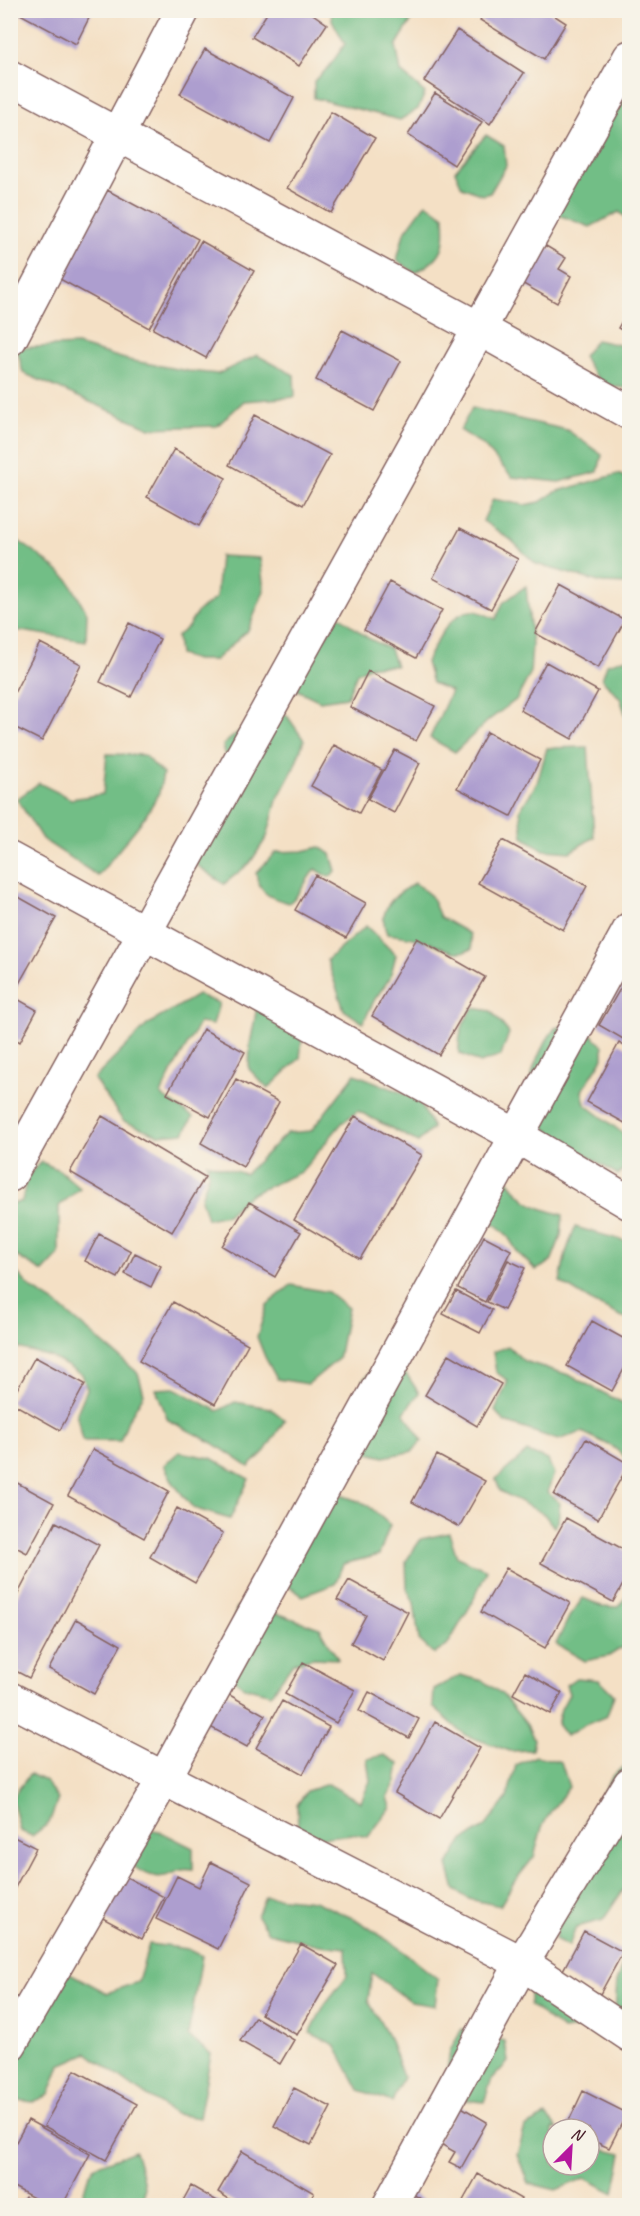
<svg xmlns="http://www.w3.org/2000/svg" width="640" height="2216" viewBox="0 0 640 2216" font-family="Caveat,sans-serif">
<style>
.forest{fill:#72be86;stroke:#5e6e58;stroke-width:1.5}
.building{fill:#ad9ecf}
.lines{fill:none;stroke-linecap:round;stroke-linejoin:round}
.minor-casing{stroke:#866361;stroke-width:36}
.minor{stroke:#fff;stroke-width:33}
</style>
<rect width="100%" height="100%" fill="#f7f3e8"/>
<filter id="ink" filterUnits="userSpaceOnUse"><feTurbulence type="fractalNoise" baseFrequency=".0167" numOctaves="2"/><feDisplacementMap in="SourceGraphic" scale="12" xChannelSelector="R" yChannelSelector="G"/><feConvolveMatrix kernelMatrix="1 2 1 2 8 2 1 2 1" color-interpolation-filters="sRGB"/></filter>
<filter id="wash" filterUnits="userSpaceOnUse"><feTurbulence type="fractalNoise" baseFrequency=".008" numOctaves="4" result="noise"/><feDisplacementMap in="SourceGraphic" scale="24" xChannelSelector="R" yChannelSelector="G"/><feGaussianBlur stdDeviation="1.35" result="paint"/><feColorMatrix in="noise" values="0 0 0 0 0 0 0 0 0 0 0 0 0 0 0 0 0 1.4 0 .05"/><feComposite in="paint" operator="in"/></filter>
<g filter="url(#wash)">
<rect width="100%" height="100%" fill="#f4e0c5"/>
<!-- forest -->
<path class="forest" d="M331 11H417L396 46 401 72 425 93 418 109 400 120 314 98V81L329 67 345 44 332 20Z
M629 63V220L619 212 590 227 556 214Z
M486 135 504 146 506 166 490 193 482 195 462 187 455 171Z
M426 203 444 216C446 249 444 256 415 273L397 260 404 233Z
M596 340 624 346 629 351V388C602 388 595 379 583 356Z
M77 345 128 360 188 371 218 374 257 355 294 375 295 397 244 401 217 426 150 428 23 373 17 348Z
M472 408 567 430 602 455 598 472 559 482 512 477 483 445 460 430Z
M618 474 629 479V584L602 583 536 564 511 540 483 521 493 499 525 505 540 502 555 492Z
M11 536 36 553 68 579 87 613 86 641 15 630 11 626Z
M220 556 260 558 264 591 248 630 215 660H196L179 655 177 636 188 627 198 611 216 598Z
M526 586 532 644 530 674 517 699 489 720 455 752 430 738 451 691 432 683 426 662C435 644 450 611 473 611 480 611 490 617 496 619L503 603Z
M339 616 368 638 390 649 396 666H371L357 673 347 697 320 701 291 687Z
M627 658 630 659 629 725 620 698 602 679 607 664Z
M266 700 288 717 304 740 293 770 277 800 267 837 250 863 224 884 188 859 230 776 223 745 252 720Z
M588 747 594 837 570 852 544 850 523 837 520 810 537 783 547 748Z
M107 754 144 755 163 774 159 793 145 817 98 876 42 839 17 799 39 783 71 799 103 794Z
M320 847 331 854 336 871 329 877 315 869C305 881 301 894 289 903 270 898 259 894 256 873L276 852 303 851Z
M415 883 431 896 440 917 470 934 472 949C452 958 445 946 426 941 413 937 400 936 387 934 376 909 395 894 415 883Z
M366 926 396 955 390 978 375 999 363 1023 344 1010 327 960Z
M197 995 219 1003 213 1025 199 1023C187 1048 171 1069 161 1095L193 1117 184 1133 159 1135 123 1121 94 1079 147 1025Z
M257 1007 278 1020 302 1039 300 1058 268 1089 249 1069 250 1044Z
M473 1008 491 1011 509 1033 501 1056 480 1063 459 1053C458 1035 462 1023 473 1008Z
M568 1025 588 1031 603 1046V1058L582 1091 585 1104 629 1138 628 1164 618 1175 548 1131 527 1113C527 1080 535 1055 555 1028Z
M355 1074 418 1099 433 1128 418 1142 358 1111 342 1123 301 1172 249 1195 227 1215 207 1219 201 1199 209 1173 207 1163 245 1174 287 1133 311 1131Z
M41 1162 59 1170 80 1188 59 1206V1255L43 1272 11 1253 10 1205 22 1201 27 1176Z
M486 1173H503C524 1203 528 1205 563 1215L561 1236 551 1262 536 1270 518 1253 507 1235 496 1225 470 1226 466 1193Z
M575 1227 629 1242V1320L594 1303 560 1282 565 1256Z
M11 1266 32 1289 55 1303 138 1373 144 1394 128 1420 120 1441H83L77 1413 87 1389 82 1374 51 1357 11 1346Z
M291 1285 328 1292 348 1308 338 1359 308 1384 277 1379 265 1357 257 1337 267 1305Z
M508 1346 524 1361 569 1375 629 1406V1460L613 1447 582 1432 558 1440 505 1422 495 1411 508 1381 496 1372 493 1352Z
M393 1363 407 1375 419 1393 404 1413 422 1440 413 1451 384 1457 353 1449 364 1379 377 1365Z
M174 1388 218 1411 235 1402 270 1408 285 1420 265 1451 249 1467 213 1443 168 1420 156 1389Z
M179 1452 211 1458 249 1479 230 1519 193 1508 174 1484 164 1465Z
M527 1452 548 1460 554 1474 547 1492 560 1503 558 1521 554 1527 544 1514 500 1491 496 1479Z
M338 1494 366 1504 390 1525 379 1555 343 1564 335 1584 303 1596 268 1573Z
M449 1533 457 1557 487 1570 472 1603 447 1646 434 1654 419 1640 414 1603 407 1588 406 1561 421 1539Z
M629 1593V1643L609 1656 585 1661 556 1644 569 1617 583 1598 602 1606 618 1607Z
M257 1601 276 1613 320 1628 338 1659 313 1658 293 1663 271 1694 244 1687 225 1674 230 1633 237 1607Z
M460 1675 483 1681 502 1694 527 1725 534 1739 532 1750 510 1751 465 1735 433 1707 434 1689Z
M576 1678 599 1680 614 1695 607 1716 585 1725 566 1736 557 1724 561 1709 569 1694 566 1685Z
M384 1755 399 1764 396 1781 388 1797 391 1807 368 1837 352 1834 319 1838 298 1827 297 1805 307 1791 328 1784 361 1802 370 1781 367 1759Z
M536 1756 561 1762 569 1787 551 1811 542 1827 534 1857 514 1882 500 1906 469 1899 455 1890 448 1865 462 1841 485 1827 507 1798 516 1765Z
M629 1763V1893L623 1890 603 1920 576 1927 569 1946 555 1939 568 1878 586 1819 613 1775Z
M30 1774 45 1781 58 1799 49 1823 32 1836 20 1831 12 1798Z
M129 1826 159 1831 193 1848V1870C178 1868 178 1873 165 1876 146 1880 132 1865 119 1854Z
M265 1896 314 1901 357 1920 395 1945 438 1979 435 2006 411 2002 372 1973 368 2000 389 2038 403 2077 392 2102 359 2090 335 2045 310 2033 325 2004 347 1976 346 1948 319 1945 269 1933 257 1916Z
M149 1944 188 1949 202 1956 188 2036 211 2054 199 2118 175 2114 132 2086 87 2053 60 2065 49 2095 33 2102 10 2099V2057L53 1964 107 1993 138 1982Z
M629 1949V2044L614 2031 617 1979Z
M530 1983 600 2004 587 2027 563 2030 530 2005Z
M462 2029 505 2041 508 2062 492 2079 484 2102 464 2100 446 2077 450 2050Z
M546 2116 558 2129H553V2165H589V2146L622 2154 614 2193 585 2178 556 2190 528 2183 517 2154 525 2127Z
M135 2151C140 2167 148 2190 142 2205H80L88 2177 95 2166Z"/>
<g id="blocks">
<!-- building -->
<path class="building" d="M10 10H18L10 26Z
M22 10H93L76 44 20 14Z
M269 10H307L327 24 299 66 252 37Z
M486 10H546L566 23 544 59 480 20Z
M457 30 524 73 490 124 424 81Z
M205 49 294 98 270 143 180 94Z
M435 93 482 122 454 165 408 135Z
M331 112 375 138 331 213 287 188Z
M107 190 198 239 149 328 58 278Z
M201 241 254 271 206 358 153 329Z
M541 243 566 258 559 269 571 276 557 303 518 281Z
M630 307V335L618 328Z
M342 330 401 361 374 411 316 380Z
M255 415 330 455 303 505 229 465Z
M174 449 226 478 199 526 147 497Z
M460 528 518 559 491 609 433 578Z
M390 582 442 610 416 658 364 630Z
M561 585 625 620 598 668 535 633Z
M129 623 160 639 131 697 100 682Z
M40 643 81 664 42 741 10 725V701Z
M546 662 598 691 572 739 520 710Z
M368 671 435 706 416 741 350 707Z
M487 732 540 760 511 816 457 788Z
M334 745 382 770 359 813 311 786Z
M395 750 420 763 394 813 368 799Z
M503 840 587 886 563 930 478 883Z
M315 875 366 903 346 938 295 910Z
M15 895 56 918 12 996 37 1010 20 1042 10 1036V903Z
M417 938 485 977 439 1055 372 1016Z
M624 982 630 986V1043L599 1025Z
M203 1029 245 1052 210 1117 167 1094Z
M619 1043 630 1049V1126L587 1102Z
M236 1079 279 1102 243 1167 201 1143Z
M102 1116 205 1177 172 1232 70 1172Z
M355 1116 422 1155 360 1259 294 1220Z
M249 1202 301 1232 275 1277 222 1246Z
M99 1234 131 1251 118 1278 85 1261Z
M484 1236 511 1250 485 1302 458 1288Z
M135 1253 161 1266 151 1287 125 1274Z
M508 1260 525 1268 504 1310 487 1302Z
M456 1291 492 1310 480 1333 443 1314Z
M173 1302 248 1344 215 1404 139 1361Z
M592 1321 630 1342V1358L612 1391 567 1366Z
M449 1354 501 1384 477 1426 425 1395Z
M35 1357 85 1384 60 1430 10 1402Z
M586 1439 629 1464 598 1519 554 1495Z
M93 1449 169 1491 144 1538 68 1496Z
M437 1455 485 1481 459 1527 412 1502Z
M10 1479 54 1503 27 1553 10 1544Z
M177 1508 223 1533 195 1583 150 1557Z
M566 1518 630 1553V1572L613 1602 541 1563Z
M56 1522 99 1545 29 1678 10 1668V1609Z
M506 1568 570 1603 545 1648 481 1612Z
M349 1580 408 1612 383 1661 351 1643 366 1615 337 1600Z
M76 1619 121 1645 94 1694 49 1669Z
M303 1662 355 1690 336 1723 285 1694Z
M525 1672 562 1693 550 1714 513 1694Z
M219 1689 265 1715 247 1747 201 1722Z
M369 1692 419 1719 409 1738 359 1711Z
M282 1701 329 1727 303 1774 256 1748Z
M435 1722 480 1748 439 1819 395 1793Z
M10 1835 36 1848 10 1897Z
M211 1862 251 1882 218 1949 156 1919 177 1876 199 1887Z
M117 1872 164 1897 142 1939 95 1914Z
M584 1931 623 1952 600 1994 561 1974Z
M301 1944 338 1965 297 2035 261 2014Z
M255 2017 294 2040 280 2064 240 2041Z
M75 2070 137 2104 106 2160 44 2126Z
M294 2088 331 2107 311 2145 274 2126Z
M583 2091 627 2113 609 2148 589 2139V2129L566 2127Z
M458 2105 487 2122 461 2168 449 2162 455 2152 437 2142Z
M28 2120 90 2154 62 2206H48L10 2185V2153Z
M242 2151 314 2193 307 2206H240L218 2192Z
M478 2174 521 2199 517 2206H460Z
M191 2186 226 2206H180Z
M404 2189 433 2206H395Z
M25 2197 41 2206H20Z"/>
</g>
</g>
<g filter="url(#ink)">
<use href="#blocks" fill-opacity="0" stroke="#866361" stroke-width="1.5"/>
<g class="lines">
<!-- minor casing -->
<g class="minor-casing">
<path id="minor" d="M10 77 478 328 630 413
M10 339 183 10
M10 859 515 1135 630 1203
M10 1175 630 57
M10 1699 522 1963 630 2035
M10 2044 165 1777 630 929
M389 2206 522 1963 630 1784"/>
</g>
<!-- minor -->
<use href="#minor" class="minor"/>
</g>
</g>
<!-- margin -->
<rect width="640" height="2216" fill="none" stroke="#f7f3e8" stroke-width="36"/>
<!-- north arrow -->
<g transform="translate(571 2147) rotate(24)"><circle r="28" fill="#f7f3e8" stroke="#b29e9c" stroke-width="1.5"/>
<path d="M0-4.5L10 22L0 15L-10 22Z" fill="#b5179e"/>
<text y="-9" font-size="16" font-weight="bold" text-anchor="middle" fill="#4a1f2b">N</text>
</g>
</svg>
